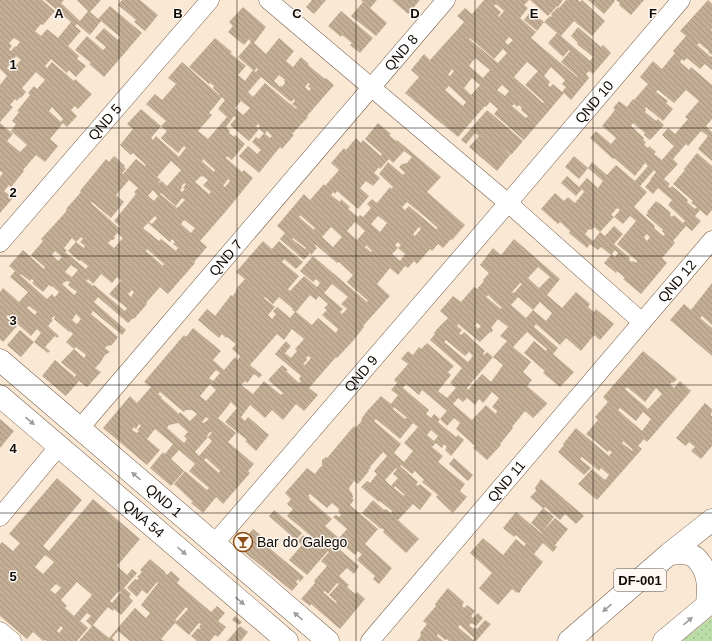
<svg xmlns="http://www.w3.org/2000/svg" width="712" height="641" viewBox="0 0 712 641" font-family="Helvetica,sans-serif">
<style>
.park{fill:url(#park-dots)}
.building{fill:url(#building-back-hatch);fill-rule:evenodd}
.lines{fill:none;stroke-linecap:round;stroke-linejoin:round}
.minor-casing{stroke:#75604a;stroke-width:19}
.major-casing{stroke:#75604a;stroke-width:23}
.highway-casing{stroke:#75604a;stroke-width:23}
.minor{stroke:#fff;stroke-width:18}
.major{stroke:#fff;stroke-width:22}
.highway{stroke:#fff;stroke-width:22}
.oneway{fill:#a09d9b}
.grid{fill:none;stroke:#120b04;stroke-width:1;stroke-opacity:0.55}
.labels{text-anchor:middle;stroke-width:3;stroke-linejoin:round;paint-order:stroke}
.shield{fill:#fdf8f3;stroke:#58524c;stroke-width:1}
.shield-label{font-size:13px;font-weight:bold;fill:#120b04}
.street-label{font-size:14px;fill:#120b04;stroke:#fdf8f3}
.poi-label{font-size:14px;fill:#120b04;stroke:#fdf8f3;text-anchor:start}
.grid-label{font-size:13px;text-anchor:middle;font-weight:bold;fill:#120b04;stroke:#fdf8f3;stroke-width:3;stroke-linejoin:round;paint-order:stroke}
</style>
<defs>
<pattern id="park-dots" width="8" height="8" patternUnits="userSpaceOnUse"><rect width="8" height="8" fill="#badca7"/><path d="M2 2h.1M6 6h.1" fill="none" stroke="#9fbb8e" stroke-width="1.8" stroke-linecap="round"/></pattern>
<pattern id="building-back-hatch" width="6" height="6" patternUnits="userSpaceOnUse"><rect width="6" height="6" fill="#c4ad95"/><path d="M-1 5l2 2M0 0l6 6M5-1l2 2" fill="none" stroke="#a7947f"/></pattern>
</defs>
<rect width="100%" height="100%" fill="#fbe8d4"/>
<!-- park -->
<path class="park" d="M712 617V641H682Z"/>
<!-- building -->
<path class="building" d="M0 0H42L55 11 43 25 41 24 35 31 41 36 47 29 58 38 71 22 45 0H64L61 3 80 21 88 11 77 0H101L90 12 98 19 110 6 142 33 104 77 89 64 91 63 75 50 87 36 103 50 106 47 95 38 104 28 118 40 120 37 101 21 90 35 77 24 75 26 81 31 68 46 79 56 77 59 86 66 85 67 76 77 69 70 67 73 51 59 45 66 47 68 52 62 74 81 75 79 92 94 78 109 75 106 71 110 77 116 67 127 63 123 50 139 58 146 45 162 36 155 23 170 24 171 11 187 9 185 4 191 13 198 0 213V177L3 173 0 171V123L13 134 7 141 20 152 27 145 11 131 16 124 12 121 19 112 17 111 30 95 28 93 34 86 37 89 45 80 36 72 22 88 26 92 21 98 20 97 17 101 15 99 10 105 13 107 0 122V85L7 76 0 69ZM14 38 20 42 16 47 15 46 11 51 9 50 12 46 9 43ZM16 56 21 60 11 71 7 68ZM52 107 63 119 61 122 49 111Z
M122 0H140L158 15 145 31 134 22 136 20 118 5Z
M312 0H326L314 14 306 7Z
M361 0H377L370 8 387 23 376 36 351 16 363 2Z
M392 0H420L408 14Z
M484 0H529L524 5 528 8 520 18 536 32 531 38 577 77V76L561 62 570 51 569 50 563 57 548 43 557 33 544 22 550 16 551 17 552 16 551 14 558 7 557 6 548 16 530 0H563L558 7 559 8 566 0H578L580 2 582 0 605 21 592 36 574 21 561 36 590 61 593 57 577 44 578 43 571 36 578 27 601 47 603 45 611 53 593 74 589 71 586 74 589 78 571 100 564 93 524 140 494 114 498 109 490 102 486 107 485 106 458 137 405 93 419 77 411 70 424 54 430 60 458 29 464 22 457 16 465 8 472 14ZM496 4 504 11 499 17 498 16 501 12 494 6ZM509 37 513 40 508 45 505 42ZM470 38 494 59 503 49 507 53 498 63 469 39ZM475 58 490 70 483 78 469 66ZM527 62 538 71 525 85 544 102 543 103 514 77ZM551 67 565 80 562 84 566 87 562 92 553 84 550 87 548 85 550 82 544 76ZM452 69 454 71 450 76 448 75ZM472 78 480 85 471 95 464 88ZM502 85 509 91 505 96 497 90ZM449 86 466 102 463 106 445 90ZM514 104 517 107 519 105 522 108 521 110 528 116 526 118 512 106Z
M588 0H614L615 1 604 14Z
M616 0H644L631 15 619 5 620 3Z
M708 0 712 4V28L711 30 712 31V55L708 52 709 51 699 43 697 45 711 57 712 56V70L705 64 700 69 687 58 684 61 682 59 680 62 689 70 691 67 712 85V119L706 126 712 132V161L698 149 708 136 701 131 688 146 686 144 673 159 678 164 664 179 670 184 668 186 670 188 672 186 677 190 688 200 687 202 695 209 697 207 691 203 693 201 673 184 685 170 684 169 697 153 712 166V210L707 216 700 210 695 216 701 221 692 231 686 226 673 241 675 243 662 258 667 263 641 294 623 279 625 278 617 271 616 273 604 263 611 255 601 247 598 250 590 244 587 248 569 233 570 231 560 222 558 224 541 209 555 193 564 201 568 197 575 203 584 192 582 189 576 196 561 183 567 176 579 187 587 178 598 188 603 181 588 168 579 179 565 167 574 156 588 168 592 162 607 175 616 165 635 181 648 166 645 163 635 176 614 158 613 159 590 138 596 131 611 144 616 138 602 126 615 110 613 108 619 101 627 107 633 99 634 100 648 84 640 77 653 61 662 69 675 53 673 51 686 36 680 31ZM658 90 674 103 686 90 699 101 685 117 688 119 675 134 668 128 662 135 674 146 662 160 654 154 656 152 649 146 648 148 644 145 646 142 643 140 644 138 631 126 633 123 645 133 644 135 650 140 664 125 658 119 656 121 645 112 646 110 645 109 646 107 663 121 673 109 666 103 668 101 656 92ZM654 170 656 172 650 180H651L645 187 653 194 658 188 672 200 668 205 685 221 683 223 674 215 672 217 670 215 671 213 658 202V203L656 201 647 212 648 213 646 215 663 230 662 231 665 234 663 236 654 228 655 226 634 207 647 192 640 186ZM617 208 620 210 614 217 623 224 630 216 636 221 617 244 637 261 636 263 633 261 632 262 629 260 630 258 614 244 623 234 614 226 605 236 600 232 593 241 585 234 589 229 591 230 594 227 600 232 614 217 611 215ZM647 234 650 237 647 241 644 237ZM615 250 618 253 615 257 612 254Z
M243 7 266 27 254 43 266 54 279 38 294 51 286 61 293 67 301 57 309 64 308 65 325 79 326 78 334 85 307 116 308 117 292 134 294 135 282 149 280 147 259 173 239 156 248 146 257 154 261 150 252 142 256 137 259 139 264 133 270 138 272 136 267 131 265 134 258 128 260 126 258 124 256 126 259 129 249 141 230 125 236 118 234 116 226 127 230 131 229 133 234 137 235 135 245 144 232 160 227 156 226 158 242 172 244 170 253 178 227 210 200 241 207 247 194 262 195 263 168 294 160 287 146 303 147 304 134 319 133 318 128 323 98 297 94 302 126 330 122 335 93 311 91 314 118 337 112 345 107 346 105 348 110 352 105 355 100 363 95 368 101 372 87 387 79 381 66 396 42 376 55 360 75 377 76 375 61 362 74 349 84 358 86 355 76 347 74 349 66 342 73 334 70 331 69 332 54 319 55 317 54 316 51 319 53 320 48 326 59 336 57 338 55 336 45 347 50 351 48 353 34 342 21 357 7 345 20 330 34 342 41 333 37 329 31 336 8 315 6 317 17 326 3 342 0 339V292L3 288 19 302 28 292 10 277 15 271 9 266 23 250 44 269 45 267 31 255 43 241 41 239 64 214 67 210 66 209 81 192 80 191 106 159 109 162 114 156 125 166 124 167 126 169 122 173 123 174 136 159 145 166 146 165 133 153 131 155 120 145 133 129 127 124 141 109 161 126 151 138 153 140 156 136 179 157 184 150 186 148 184 146 178 153 161 138 167 131 161 126 166 121 146 104 155 94 162 100 176 84 168 78 182 62 219 95H220L213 88 214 86 210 83 209 84 189 67 215 38 232 52 230 53 246 66 238 75 245 81 253 70 256 72 258 69 257 68 254 71 238 57 251 42 249 39 244 45 228 32 233 26 229 22ZM279 75 285 80 284 81 285 83 282 87 281 85 280 87 274 81ZM261 77 291 102 294 99 295 101 292 104 297 108 296 109 265 83 253 97 248 92ZM308 83 310 84 308 86 311 89 309 91 305 87ZM222 97 225 100 218 109 227 117 208 139 198 131 212 115 209 113ZM241 101 250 108 243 115 235 108ZM203 159 215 170 214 172 202 161ZM171 161 181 170 167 186 162 181 159 183H158L161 180 157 177ZM201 176 202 177 203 176 208 180 203 185 211 192 209 194 195 182ZM228 179 230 181 225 187 223 186ZM129 180 138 188 134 192 136 194 114 221 120 226 119 228 91 203 92 202 111 218 124 202 116 195ZM184 183 186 184 183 188 185 189 182 192 180 190 182 188 181 187ZM153 190 158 196 154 201 148 196ZM161 193 176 206 182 198 185 200 177 208 160 194ZM155 216 157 218 152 224 149 222ZM184 220 195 228 191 233 181 224ZM148 223 170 242 172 239 175 242 173 244 178 248 176 251 161 239 159 241 143 228ZM117 233 123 238 114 248 108 243 111 240H113L115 238 114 237ZM81 237 83 239 80 242 85 246 84 248 76 242ZM72 238 76 242 68 251 79 261 80 260 88 266 86 269 65 252 67 251 64 248ZM147 249 164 264 163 266 146 251ZM55 251 62 257 58 261 52 255ZM71 265 78 270 72 277 65 272ZM21 274 30 281 32 279 34 281 32 283 43 292 49 285 52 287V286L59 292 55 297 52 294 47 299 20 275ZM101 274 112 283 117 277 121 281 109 294 127 308 125 311 94 285 93 286 86 281 88 279 93 284ZM66 281 68 282 69 281 70 282 68 285 77 292 74 295 62 284ZM132 290 134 292 131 297 128 294ZM29 306 37 312 35 315 27 308ZM76 314 81 319 77 324 72 320Z
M341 11 373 38 360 53 350 45 352 43 342 35 341 37 328 26Z
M531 11 544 22 537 31 524 20Z
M487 110 523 141 511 155 499 145 510 155 497 171 469 147 479 136 475 133 466 144 461 140Z
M378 123 391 134 389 135 396 141 397 140 441 177 427 192 465 225 452 240 451 239 443 248 438 244 432 251 430 249 417 264 414 261 408 268 405 266 398 275 390 268 377 284 390 296 363 326 364 327 352 342 337 358 336 357 309 388 318 395 304 411 296 404 283 420 272 410 265 418 250 405 241 417 245 421 248 417 269 435 256 451 245 441 247 440 225 422 237 408 231 402 224 411 218 418 236 433 228 442 254 464 248 471 250 473 223 504 216 497 203 513 191 503 193 502 174 484 185 471 207 490 209 488 189 471 195 464 179 450 171 459 184 471 171 486 150 468 163 452 165 454 173 444 155 429 147 439 160 450 147 465 103 428 130 396 137 403 151 387 144 382 184 335 186 337 193 328 221 351 213 360 224 370 235 357 238 360 240 356 232 349 236 344 227 337 226 338 222 334 219 338 198 320 207 309 215 316 231 295 233 296 236 291 237 288 245 279 236 272 263 241 272 249 279 241 303 262 296 269 284 259 282 262 299 276 288 289 290 291 304 276 317 287 320 283 316 279 313 282 300 271 313 256 367 302 368 301 347 282 353 275 339 262 337 263 316 245 315 246 317 248 311 255 310 253 304 260 280 239 285 233 277 226 304 194 310 200 324 184 325 186 339 170 331 163 344 148 346 150 356 138 361 143 363 140 381 156 382 154 365 139ZM404 151 412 157 407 163 402 164 399 167 405 173 403 175 388 162 379 174 393 187 392 189 390 187 377 203 372 199 367 204 371 208 363 217 360 215 358 217 348 209 350 207 341 199 340 202 331 195 333 192 335 194 337 191 358 209 369 196 360 188 366 181 373 186 380 178 374 173 379 167 380 169 389 159 393 163ZM407 202 423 215 438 228 436 229 409 206 405 210 402 207ZM300 215 315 228 314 230 299 217ZM378 216 387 223 380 232 371 224ZM355 222 365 231 357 240 347 231ZM331 227 342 237 333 247 322 237ZM419 227 421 229 415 236 413 234ZM293 238 306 248 305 249 292 239ZM398 242 401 245 398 248 405 254 400 261 392 254 398 248 395 245ZM366 245 372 251 371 252 365 247ZM332 284 348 297 341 304 347 309 342 314 340 312 343 309 324 293ZM310 295 316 300 319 296 328 304 324 308 327 310 322 315 338 329 336 333 318 318 312 325 296 312ZM265 297 273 304 279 297 293 309 292 310 295 312 290 318 277 307 273 311 276 314 272 319 268 315 275 307 264 298ZM292 329 304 339 295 349 297 351 291 358 285 353 291 346 286 341 275 354 301 376 299 379 301 381 299 383 286 371 288 370 282 365 268 380 283 393 281 395 264 381 253 394 241 385 245 381 247 383 254 374 259 378 262 375 250 365 277 334 284 340ZM308 356 311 358 305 365 303 364 307 360 306 358ZM216 370 220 373 213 381 209 378ZM210 384 216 390 206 401 200 396ZM160 392 184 412 186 410H192L197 414 190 421 180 412 179 414 161 398 162 397 158 394ZM206 417 209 419 205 422 203 423 202 422ZM178 423 188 432 184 436 187 439 184 443 167 428 169 425ZM139 424 141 426 137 430 139 431 137 433 132 430 134 427 136 429ZM210 432 212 433 208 437 212 441 199 456 195 452 208 437 207 436ZM206 458 220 471 219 473 204 460Z
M514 239 560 279 547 295 562 308 576 292 590 304 588 307 594 312 596 309 614 324 600 340 594 335 581 351 566 338 560 345 536 324 534 327 558 348 553 354 574 372 560 387 543 373 545 371 524 353 534 341 546 351 547 349 527 332 513 347 531 362 523 372 532 380 527 386 547 403V404L533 418 525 411 512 427 513 428 500 444 501 445 487 460 473 448 475 446 456 429 460 423 454 418 447 426 440 419 447 411 422 390 419 395 406 384 403 388 429 410 426 414 431 418 434 414 440 419 438 422 456 437 458 435 464 440 451 456 445 450 447 447 444 444 442 448 436 443 432 447 443 456 438 462 465 484 460 491 467 497 453 513 436 497 438 495 422 482 424 480 415 471 412 474 401 465 400 466 418 482 416 484 418 486 420 484 432 494 420 510 413 504 398 520 419 539 406 553 383 532 384 530 382 528 381 529 362 513 373 500 384 510 386 509 391 513 392 511 380 501 379 502 361 487 367 481 370 483 377 474 374 471 387 456 383 452 370 467 371 468 368 470 369 471 358 484 350 477 354 481 349 488 350 491 352 493 353 497 352 498 354 500 350 505 378 529 365 544 392 568 379 584 373 579 375 576 357 560 362 554 358 551 355 555 337 540 333 544 359 566 354 574 347 568 339 576 349 585 347 587 355 594 357 592 365 599 340 629 311 604 310 606 301 599 315 583 314 581 327 566 321 561 329 552 328 551 307 575 289 560 302 545 298 541 303 535 317 546 325 537 324 536 318 542 287 516 293 509 287 504 291 499 285 493 307 468 315 474 321 466 322 467V460L326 457 327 458 354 426 355 428 361 422 362 418 367 411 381 396 391 404 398 395 391 390 397 383 394 380 408 364 401 359 408 351 413 355 419 347 421 349 427 343 454 366 448 372 451 375 438 391 447 398 456 388 450 383 462 368 430 340 435 334 434 333 438 328 448 318 440 311 453 296 461 302 474 287 477 289 484 281 483 280 489 273 480 265 493 248 501 255ZM538 267 550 277 539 288 528 278ZM520 283 522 284 514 293 512 292ZM488 295 502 308 501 309 486 297ZM518 297 533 310 540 302 552 313 546 321 533 310 526 318 511 305ZM498 319 508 327 500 336 507 341 493 357 503 365 491 382 482 374 468 390 467 388 493 357 487 352 484 355 483 354 485 351 464 332 461 335 459 334 462 330 457 326 458 324 480 342 490 332 491 333 493 330 491 328ZM477 323 481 326 478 329 475 325ZM446 340 465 356 469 352 473 356 468 362 444 342ZM492 392 499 398 492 407 497 411 496 414 486 405 472 420 453 404 458 398 463 402 467 398 475 405 479 399 483 403ZM394 407 407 418 405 419 393 409ZM376 419 400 439 413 423 418 427 404 443 413 451 404 462 394 453 401 444 374 421ZM431 430 438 436 434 441 427 435ZM396 468 397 469 393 474 398 478 391 486 385 480ZM395 486 405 495 404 496 394 488ZM310 494 327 508 332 503 339 509 338 511 341 515 339 517 336 515 333 517 347 529 339 538 325 526 332 519 309 499 310 497 308 496ZM337 583 339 584 329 595 337 602 336 603 323 592 325 591 328 594Z
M712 283V325L702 316 700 318 712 328V356L670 320 684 304 691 310Z
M643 351 677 379 673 383 672 382 670 384 674 388 680 381 691 391 647 442 644 439 638 446 642 449 597 500 578 484 592 469 605 480 609 475 601 468 599 471 582 457 580 459 591 468 584 475 558 452 564 445 563 444 576 428 609 456 612 452 609 450 608 452 586 434 598 420 595 417 608 402 603 397ZM627 387 645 402 656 388 662 394 648 409 625 389ZM620 408 636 421 643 412 651 419 642 431 618 410ZM623 441 633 450 632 451 622 443Z
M705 403 712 409 711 416H712V446L701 459 691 451 695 447 689 442 686 446 676 438Z
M0 419 14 431 0 448Z
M454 458 473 475 468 481 449 464Z
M57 478 82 500 43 546 49 551 93 499 140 539 117 566 127 575 132 569 137 573 124 588 131 594 129 597 133 601 121 615 114 609 113 611 108 607 93 625 109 638 135 608 146 618 150 613 141 605 158 583 157 582 147 594 142 590 137 597 127 588 135 579 137 580 139 578 137 577 142 572 140 570 150 559 165 572V573L167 575 171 571 180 579 177 583 211 612 217 606 225 613 218 621 226 627 218 637 215 635 210 641H197L196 640 191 636 198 628 199 629 201 628 199 627 201 624 199 623 189 635 175 623 161 639 164 641H130L118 631 112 638 115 641H79L92 626 86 621 91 616 87 613 80 621 88 628 77 641H47L45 640 43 641 33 632 27 639 0 616V544L2 542 13 551 20 543 9 534ZM45 555 54 562 43 574 35 567ZM77 582 92 595 74 616 65 608 67 606 61 600ZM56 584 61 588 55 594 50 590ZM119 591 121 592 112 603 110 601ZM186 607 188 609 177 621 175 620ZM61 626 63 628 59 633 57 631Z
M541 479 584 516 576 524 565 514 560 520 545 507 544 509 530 497 536 491 535 488Z
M543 508 554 517 543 531 555 518 568 529 555 545 557 547 553 552 543 543 534 554 543 562 522 588 521 589H522L519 593 518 592 517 593 512 589 498 605 479 588 492 573 470 553 483 538 503 555 516 539 524 546 526 544 516 535 514 537 503 528 516 512 541 533H542L531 523Z
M274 510 302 533 296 540 269 516Z
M253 529 268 542 266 545 267 546 304 577 300 582 298 579 296 582 298 584 292 591 238 547Z
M448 588 464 602 462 606 464 608 467 605 475 611 471 616 473 618 478 613 483 618 476 626 472 623 469 625 473 629 475 627 477 629 485 620 491 624 476 641H449L447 639 445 640 438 634 437 636 443 641H417L421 636 420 633 427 624 423 621 436 606 435 604ZM460 625 474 638 473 640 458 627Z
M235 616 242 622 239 625 232 620Z
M240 626 248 632 241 641H227Z"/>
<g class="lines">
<!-- minor casing -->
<g class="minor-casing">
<g id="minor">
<path d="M268 0 508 203 642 322"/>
<path id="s1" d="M0 243 210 0"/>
<path id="s2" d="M80 428 446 0"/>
<path d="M0 517 59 446"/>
<path id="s3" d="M214 544 508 203 681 0"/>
<path d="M0 631 12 641"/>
<path id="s4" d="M370 641 712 240"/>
</g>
</g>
<!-- major casing -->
<g class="major-casing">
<g id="major">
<path id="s5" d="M0 360 328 641"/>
<path id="s6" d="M0 396 287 641"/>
</g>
</g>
<!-- highway casing -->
<g class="highway-casing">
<path id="highway" d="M669 554C675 554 682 552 688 554 693 555 698 559 700 563 710 576 708 590 707 605
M569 641 669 554 712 520
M664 641 712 601"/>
</g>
<!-- minor -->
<use href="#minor" class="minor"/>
<!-- major -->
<use href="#major" class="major"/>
<!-- highway -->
<use href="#highway" class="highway"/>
</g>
<!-- one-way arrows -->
<defs><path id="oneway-solid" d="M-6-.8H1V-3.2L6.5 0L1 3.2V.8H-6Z"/></defs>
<g class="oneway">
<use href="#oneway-solid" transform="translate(30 421) rotate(40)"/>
<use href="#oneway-solid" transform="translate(136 476) rotate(-139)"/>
<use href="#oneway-solid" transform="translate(182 551) rotate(41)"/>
<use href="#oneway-solid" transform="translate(240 601) rotate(40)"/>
<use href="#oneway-solid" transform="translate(607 608) rotate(139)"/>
<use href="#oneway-solid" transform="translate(298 616) rotate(-139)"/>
<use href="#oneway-solid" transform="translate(688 621) rotate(-40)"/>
</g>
<!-- grid -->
<path class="grid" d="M119 0V641M237 0V641M356 0V641M475 0V641M593 0V641M0 128H712M0 256H712M0 385H712M0 513H712"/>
<!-- icons -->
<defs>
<g id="bar-ring" transform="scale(1)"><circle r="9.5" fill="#fdf8f3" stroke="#8c4c13" stroke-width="1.5"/><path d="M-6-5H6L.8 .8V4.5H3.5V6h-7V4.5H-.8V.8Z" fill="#8c4c13"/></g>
</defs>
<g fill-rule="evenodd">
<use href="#bar-ring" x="243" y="542"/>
</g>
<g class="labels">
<!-- shield labels -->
<rect class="shield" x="614" y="569" width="52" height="22" rx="3"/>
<g class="shield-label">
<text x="640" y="585">DF-001</text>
</g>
<!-- street labels -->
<g class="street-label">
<text dy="5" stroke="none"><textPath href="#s2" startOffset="494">QND 8</textPath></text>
<text dy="5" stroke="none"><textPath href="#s3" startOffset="583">QND 10</textPath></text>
<text dy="5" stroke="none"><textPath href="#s1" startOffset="160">QND 5</textPath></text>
<text dy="5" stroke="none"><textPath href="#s2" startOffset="224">QND 7</textPath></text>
<text dy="5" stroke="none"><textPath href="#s4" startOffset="473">QND 12</textPath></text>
<text dy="5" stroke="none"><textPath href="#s3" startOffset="225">QND 9</textPath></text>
<text dy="5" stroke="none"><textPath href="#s4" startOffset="210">QND 11</textPath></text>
<text dy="5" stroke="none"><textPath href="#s5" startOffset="216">QND 1</textPath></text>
<text dy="5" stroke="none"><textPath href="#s6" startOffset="189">QNA 54</textPath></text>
</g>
<!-- poi labels -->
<g class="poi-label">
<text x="257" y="547">Bar do Galego</text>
</g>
</g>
<g class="grid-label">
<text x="59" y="18">A</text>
<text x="178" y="18">B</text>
<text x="297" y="18">C</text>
<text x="415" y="18">D</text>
<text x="534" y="18">E</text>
<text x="653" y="18">F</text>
<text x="13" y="69">1</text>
<text x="13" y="197">2</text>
<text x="13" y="325">3</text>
<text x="13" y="453">4</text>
<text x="13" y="581">5</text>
</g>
</svg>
